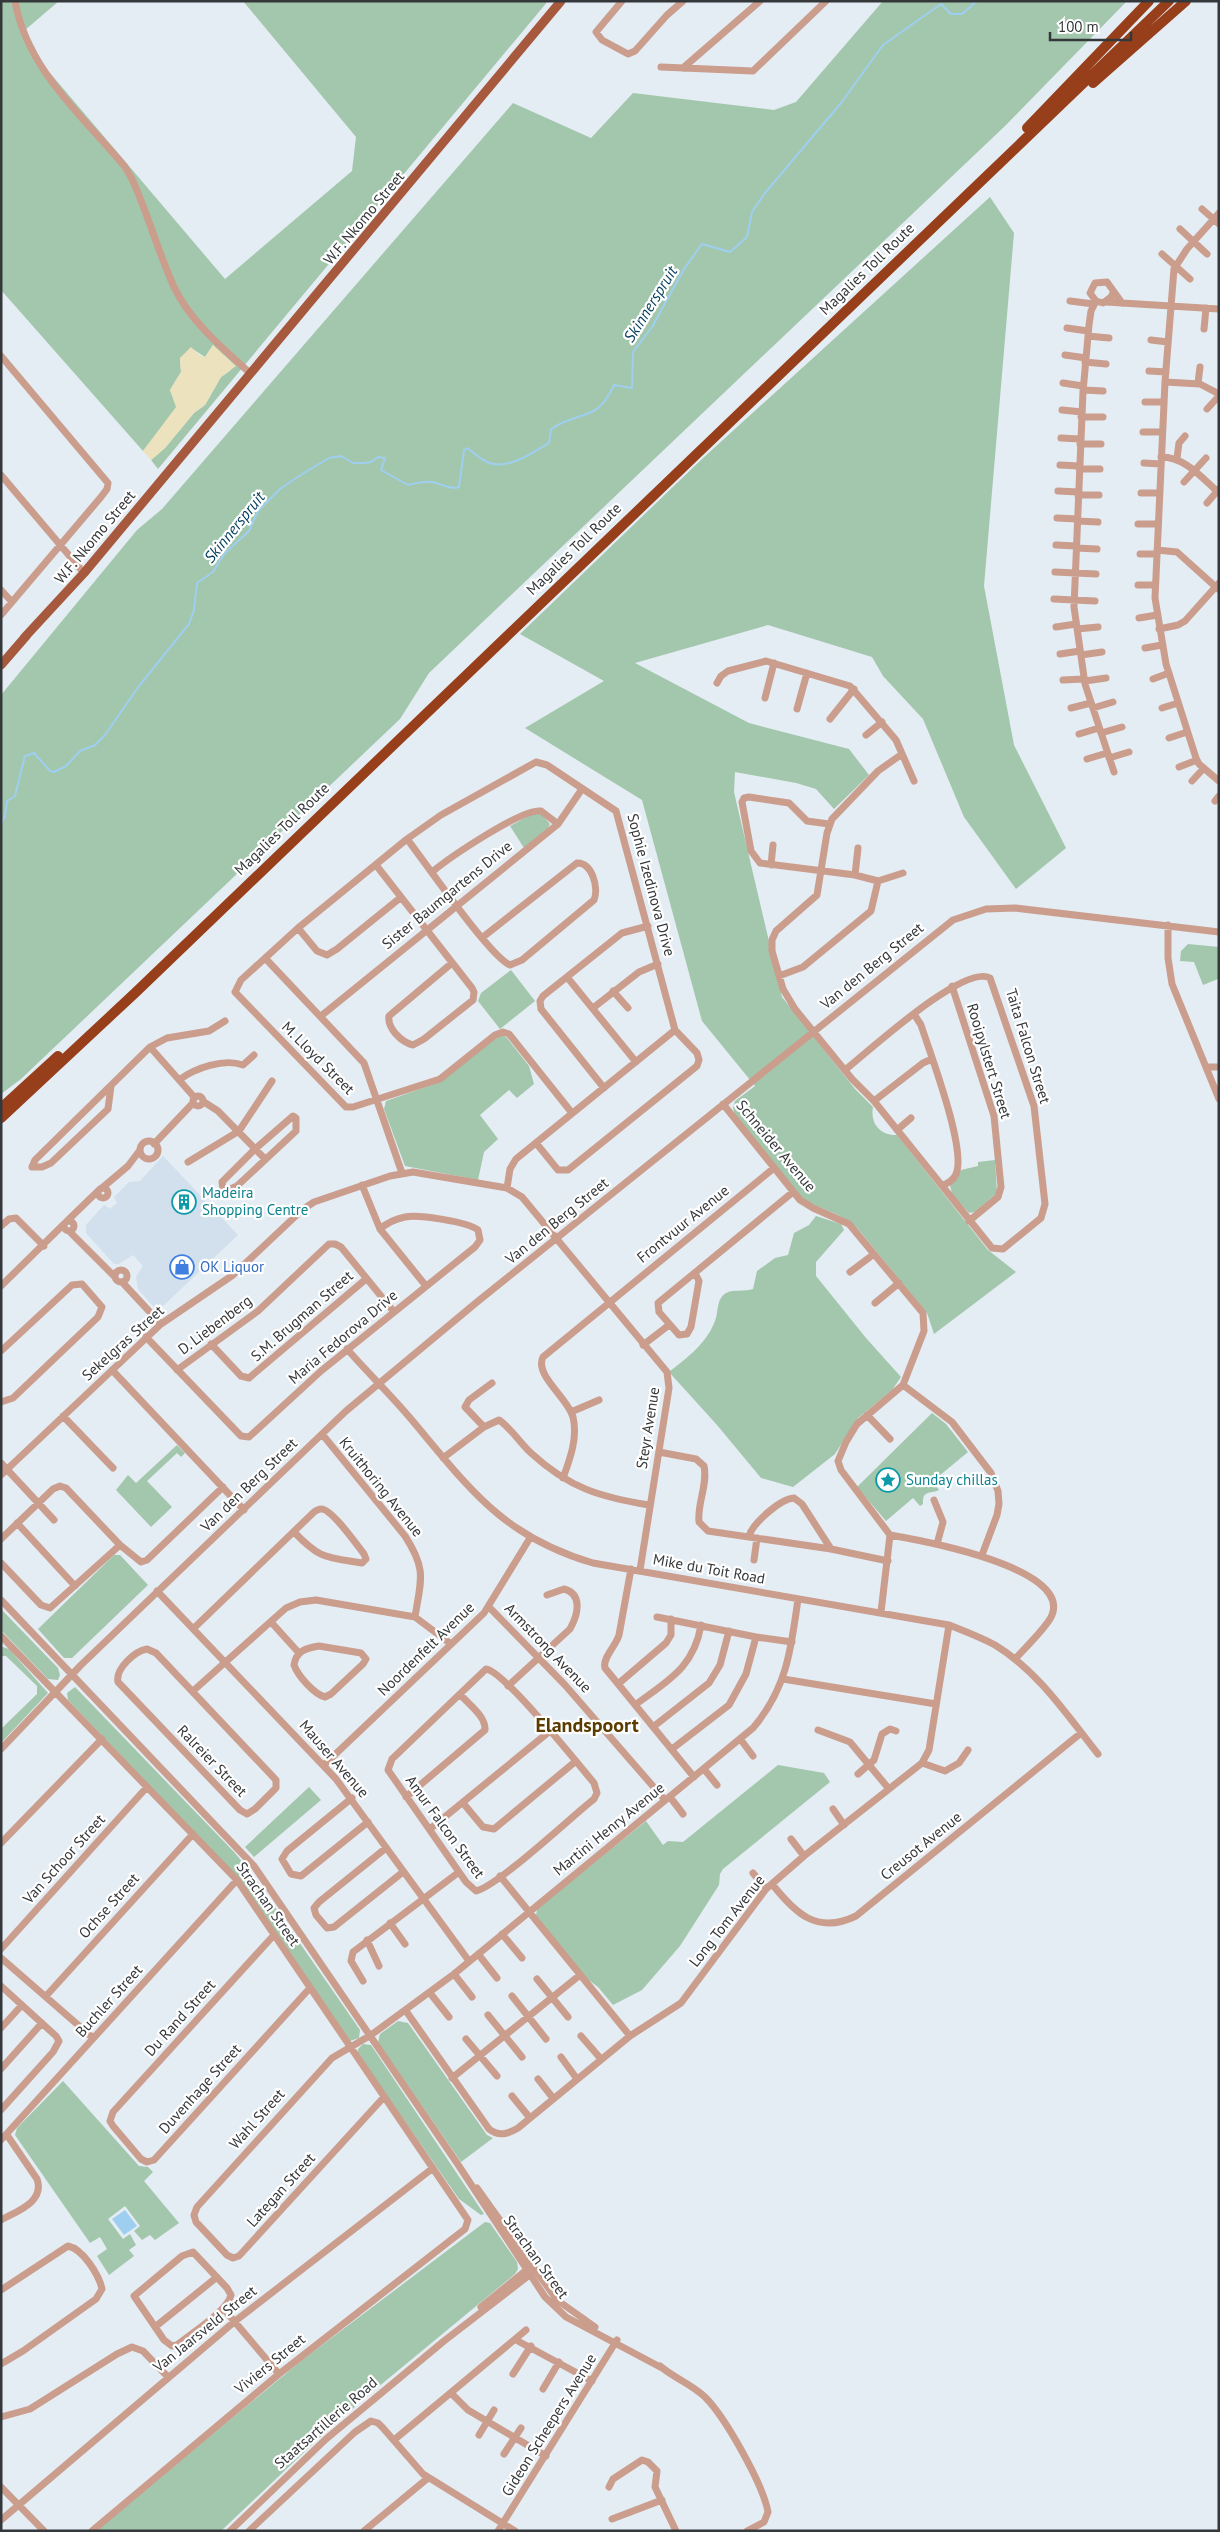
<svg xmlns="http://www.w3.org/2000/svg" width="1220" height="2532" viewBox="0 0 1220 2532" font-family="'PT Sans',sans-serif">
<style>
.built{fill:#d2e0ed}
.green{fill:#a3c7ac}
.sand{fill:#ece2bd}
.water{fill:#9fcff0}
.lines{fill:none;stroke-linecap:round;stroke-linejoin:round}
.stream{stroke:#9fcff0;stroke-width:2}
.minor{stroke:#ca9d8d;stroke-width:7}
.major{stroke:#a6593c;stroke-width:9}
.highway{stroke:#973f1a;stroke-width:10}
.labels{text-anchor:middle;stroke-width:4.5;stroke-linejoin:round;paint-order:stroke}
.street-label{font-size:15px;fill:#35383b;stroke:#fff}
.culture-label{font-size:15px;fill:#0d838f;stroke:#fff;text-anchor:start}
.shop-label{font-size:15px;fill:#366cbe;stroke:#fff;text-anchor:start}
.water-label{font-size:16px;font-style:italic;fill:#003c5c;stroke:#fff}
.district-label{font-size:20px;font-weight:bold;fill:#5a3c00;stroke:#fff}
</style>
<rect width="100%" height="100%" fill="#e4ecf4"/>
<!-- built -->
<path class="built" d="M163 1156 238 1235 162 1307H154L138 1289 136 1277 143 1266 133 1255 119 1264H114L86 1233V1225L104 1205 110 1209 112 1207 117 1203 114 1197 129 1182 140 1181Z"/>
<!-- green -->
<path class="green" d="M1 1H59L25 30 44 66 225 279 352 171 356 137 243 1H548L158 469 151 460 165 448 194 413 205 405 221 377 231 370 213 345 205 357 191 348 180 358 181 372 170 390 177 407 143 451 1 290Z
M883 1H1127L1005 126 429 673 400 719 21 1079 1 1094V695L137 530 162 509 513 103 591 138 633 93 774 110 796 102Z
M990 197 1014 233 984 586 1014 745 1066 848 1016 889 964 817 923 719 883 676 872 657 768 625 635 663 749 723 849 749 869 775 834 809 816 789 796 783 735 772 734 792 782 997 855 1089 873 1107C870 1123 880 1136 897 1135L988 1250 1016 1272 934 1334 927 1313 858 1229C843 1213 820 1210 801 1198L735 1116 733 1108 735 1101 755 1086 702 1021 642 800 525 728 604 681 520 634 702 459Z
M532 814H541L550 824 548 828 524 848 510 826Z
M1188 944 1219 947 1218 979 1203 985 1194 962 1180 961 1181 951Z
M511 970 535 1001 500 1029 478 1001 481 993Z
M503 1035 507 1038 529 1066 534 1084 517 1098 509 1090 480 1115 498 1139 484 1152 478 1180 405 1166 384 1109 386 1101 440 1082 498 1036Z
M995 1160 997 1193 975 1212 969 1213 952 1194 950 1185 961 1170 978 1166V1162Z
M816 1216 841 1224 844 1230 816 1262V1276L866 1338 901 1377 892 1390 858 1418 835 1454 793 1487 761 1478 717 1425 669 1372C688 1357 706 1344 715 1321 719 1311 716 1299 726 1293 733 1289 745 1292 753 1289L757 1271 775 1258 788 1255 794 1233 809 1225Z
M932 1413 946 1424 968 1452 933 1481 939 1490C932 1494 922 1489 923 1504L920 1506 913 1498 886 1521 857 1487Z
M177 1445 185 1453 181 1457 177 1453 147 1481 172 1507 151 1527 116 1490 128 1475 136 1483Z
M114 1555H120L148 1585 72 1658H64L38 1629Z
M1 1609 58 1668 60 1675 58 1680 48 1679 1 1630Z
M3 1647 9 1649 48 1693 1 1743V1729L37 1694V1686L6 1656H1V1648Z
M75 1687 235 1853 252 1874 360 2030 359 2038 350 2041 231 1871 68 1700 67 1693Z
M778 1765 824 1773 830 1782 723 1869 720 1874 719 1885 680 1946 642 1990 613 2005 598 1987 586 1978 536 1916 537 1909 646 1821 663 1845 668 1841 683 1842Z
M309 1787 321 1800 254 1857 245 1847Z
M398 2021 408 2023 487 2135 493 2138 461 2162 378 2042 380 2034Z
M363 2044 371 2045 484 2214 481 2215 459 2199 358 2054V2049Z
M63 2081 139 2166 148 2167 153 2172 144 2181 179 2223 155 2240 150 2235 142 2240 134 2231 140 2226 125 2206 108 2219 123 2239 130 2234 136 2245 129 2250 134 2256 109 2275 97 2256 107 2249 100 2237 90 2243 15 2135 17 2128Z
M485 2222 490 2223 517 2262 518 2269 515 2274 360 2402 353 2396 352 2400 358 2404 317 2440 221 2531H96L301 2361Z"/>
<!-- sand -->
<path class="sand" d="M213 345 236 366 221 377 205 405 194 413 165 448 151 460 143 451 176 407 170 390 181 372 180 358 191 347 199 355 205 357Z"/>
<!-- water -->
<path class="water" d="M125 2210 137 2226 124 2235 112 2219Z"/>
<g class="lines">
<!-- stream -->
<path class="stream" d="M1 824 5 816 7 801 15 796 25 756 34 753 50 771 54 772 66 766 80 751 95 745 105 735 139 686 189 624 194 610 197 583 213 572 224 554 249 531 258 511 280 489 299 476 329 458 341 456 353 463H364L371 462 378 457 385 458 381 470 408 485C417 483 423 481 432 482 442 484 450 490 459 487L464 450 467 448C473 452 480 459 487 462 506 471 533 453 549 443L551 429C581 409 596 424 614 385L632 388 633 352 652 327 684 269 702 244 730 252 747 237 752 212 765 193 841 103 883 45 941 4 951 14H962L977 1"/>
<!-- minor -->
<path class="minor" d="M15 1C27 70 83 116 125 167L132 179C148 214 158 252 174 287 190 321 222 348 250 373
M622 1 596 32 602 40 628 54 635 51 667 15 683 1
M661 67 753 71 826 1
M683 68 760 1
M1202 209 1219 224
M1219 213 1187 249 1174 269 1165 382 1155 598 1166 664 1196 758 1199 764 1219 781
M1180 229 1207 254
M1162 254 1190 279
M1113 293 1111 297 1103 303 1096 301 1090 293 1095 283 1107 282 1122 303
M1070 301 1094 304
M1096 301 1091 311 1089 325 1083 392 1074 607 1085 684 1114 772
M1106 302 1219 309
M1067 328 1088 331
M1204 329 1206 308
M1088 336 1109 338
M1151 340 1168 342
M1065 355 1086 358
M1 356 108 483 107 489 101 497 1 615
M1085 362 1106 364
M1149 371 1166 372
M1165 382 1200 384 1219 394
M1063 383 1083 386
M1198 383 1200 367
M1083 390 1103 391
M1145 402H1164
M1207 409 1219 396
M1062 410 1082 412
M1081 417H1103
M1143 432H1162
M1061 438 1080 439
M1080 444H1101
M1161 457C1185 457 1201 477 1219 493
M1177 458 1179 443 1185 436
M1144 463 1161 464
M1060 465 1079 466
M1079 469H1100
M1 475 84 573
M1184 482 1206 458
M1058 491 1078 492
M1141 493H1159
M1078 495H1099
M1207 503 1219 489
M1057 518 1077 519
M1077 521 1098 522
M1138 524H1158
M1056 545 1076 546
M1076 548 1097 549
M1157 550 1177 552 1218 589
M1140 554H1157
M1055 572 1096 574
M1138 585H1155
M1 590 12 602
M1054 599 1095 601
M1139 618 1157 615
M1056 627 1076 624
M1077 629 1098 627
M1159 629 1178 625 1185 621 1219 583
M1145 648 1162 645
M1060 654 1080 651
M1081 655 1102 652
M1153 679 1169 673
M1063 680 1084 679
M1085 681 1106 678
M717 683 721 676 728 671 766 661 850 686 896 740 914 781
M765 698 774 663
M1071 708 1091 703
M1093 708 1113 702
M1162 708 1178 703
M797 709 807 673
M830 719 854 689
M1101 733 1122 727
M1079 734 1099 728
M866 735 882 722
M1169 738 1187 732
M1109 758 1129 752
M1087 759 1107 753
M1179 767 1197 760
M1192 781 1204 768
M1215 801 1219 796
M829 824 807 821 789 803 749 797 744 798 742 802 751 851 760 863 855 875 878 881 903 873
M407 839C425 862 490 957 510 965L522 960 594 900C599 888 592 862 577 863L483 937
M376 865 472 988 474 992 473 1000 424 1039 413 1045C401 1042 387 1028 389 1016L452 963
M771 865 773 845
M432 872C449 858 522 808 541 811L558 824
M855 875 858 848
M1168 925V958L1172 984 1219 1099
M298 928 317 951 327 955 337 949 400 898
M265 958 364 1063 402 1173
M779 976 803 967 871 911 878 881
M567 977 636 1062
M952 986 994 1116 1001 1187 998 1197 969 1221
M613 991 628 1008
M593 1008 639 972 658 964
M914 1014 921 1025C930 1053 967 1150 956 1174 954 1180 948 1183 942 1186
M321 1016 558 824 582 789
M150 1047 195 1098
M1207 1067H1219
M845 1070C868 1052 964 963 990 978L1034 1106 1045 1204 1041 1218 1003 1249 992 1248 874 1101 852 1079 795 1009 783 989 772 951V940L776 931 817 895 827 833 832 819 878 771 902 754
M179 1080C195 1068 224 1058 243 1065L254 1055
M111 1086 108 1109 51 1163 42 1167H32L35 1160 150 1047 167 1038 209 1031 225 1021
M604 1088 541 1009 540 1001 543 996 622 933 648 926
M193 1101a5 5 0 1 1 10 0a5 5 0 1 1-10 0Z
M874 1101 923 1063 932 1059
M204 1102 218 1111 265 1159
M723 1104 800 1200 813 1208 849 1224 923 1313 924 1331 903 1385 857 1424 846 1442 838 1461 841 1470 890 1535 881 1612
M293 1116 296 1118V1131L237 1186 228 1190 223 1189 222 1182 255 1149Z
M897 1130 911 1118
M140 1150a9 9 0 1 1 18 0a9 9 0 1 1-18 0Z
M536 1143 558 1170H568L697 1066 699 1060 697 1053 675 1030 616 811 547 765 536 762 441 815 407 839 298 928 241 980 235 992 346 1107H353L440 1079 495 1035 503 1032 509 1034 572 1113
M154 1144 193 1103
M188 1162 239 1131 272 1081
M362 1185 380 1229 426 1286
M98 1193a5 5 0 1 1 10 0a5 5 0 1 1-10 0Z
M102 1188 128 1166 140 1150
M507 1188 510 1169 516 1159 675 1030
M64 1226a5 5 0 1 1 10 0a5 5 0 1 1-10 0Z
M67 1221 98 1191
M1 1226 9 1219 16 1218 44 1246
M69 1231 115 1277
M115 1276a6 6 0 1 1 12 0a6 6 0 1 1-12 0Z
M850 1272 874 1254
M695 1273 699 1281 691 1327 687 1334 679 1335 659 1312 658 1303 793 1192
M122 1282 161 1324
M1 1286 64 1224
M875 1303 899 1283
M146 1337 241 1436 249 1437 321 1371 475 1247 480 1240 478 1230C468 1222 418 1214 405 1217 395 1219 387 1223 380 1229
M211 1344 241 1376 249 1378 366 1279
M643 1345 669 1325
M347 1349C368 1373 391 1395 411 1419 470 1489 502 1536 593 1563L949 1625C964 1631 980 1637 995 1645 1038 1671 1067 1715 1098 1754
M1 1351 72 1285 82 1284 102 1307 98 1317 13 1398 1 1402
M112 1370 244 1510
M177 1370 258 1311 329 1244H335L341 1247 394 1312
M903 1385 952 1422 991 1473 998 1491 999 1504 997 1515 982 1555
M571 1412 599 1400
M867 1415 890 1439
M63 1416 113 1468
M484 1427 465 1407 469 1400 492 1383
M322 1434 405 1536C427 1570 421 1579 415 1617
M659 1452 696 1459 704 1466C708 1485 697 1503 699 1522L708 1531 831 1549 888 1561
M443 1458 484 1427 499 1420C511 1428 520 1443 531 1453 569 1488 600 1497 649 1505
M1 1463 54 1520
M1 1475 161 1324 233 1275 302 1210 314 1202 390 1176 413 1172 507 1188 522 1197 667 1372 669 1388 640 1570
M563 1478C570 1459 578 1438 573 1417 568 1398 534 1375 543 1357L774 1168
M934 1500 943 1522 937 1544
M17 1523 75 1586
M890 1535C919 1540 1071 1567 1052 1615 1048 1626 1024 1649 1015 1659
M749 1536C753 1523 780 1499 794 1498L802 1504 831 1549
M1 1539 53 1489 60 1486 66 1488 120 1545 141 1562 147 1560 223 1487
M754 1560 757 1538
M1 1563 41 1605 50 1608 120 1545
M631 1569 619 1635C616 1646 602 1658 605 1668L694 1777
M157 1591 336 1779 469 1961
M1 1600 254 1866 457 2163 545 2297 566 2317 662 2368
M489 1607 565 1685 665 1800
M657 1617 756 1637 792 1642
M271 1622 299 1653
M194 1628 314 1512C315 1511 319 1509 321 1509 331 1508 357 1545 364 1554L366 1559 362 1563C325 1557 320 1559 294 1532
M1 1636 237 1880 468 2220 465 2229 279 2374 92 2531
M319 1646 361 1653 366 1659 363 1664 331 1694 325 1697C314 1694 298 1676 294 1665 296 1651 306 1648 319 1646Z
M147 1649 156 1653 276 1780V1788L255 1809 247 1814 240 1810 118 1682C115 1669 135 1651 147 1649Z
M486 1669C504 1671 578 1764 594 1783L597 1793 594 1799C571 1817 498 1886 476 1891L466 1882 388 1770 392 1759Z
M783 1679 936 1704
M618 1684 666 1643 671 1635V1619
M508 1686 570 1629C578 1615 583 1594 564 1589L547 1595
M193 1691 286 1608 300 1602 316 1600 415 1617 451 1644
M635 1705C667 1681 694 1668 701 1625
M653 1727 709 1683 720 1665 729 1631
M818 1730 850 1742 889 1789
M741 1740 753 1756
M1 1749 81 1665 346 1411 477 1302 953 920 986 909 1015 908 1219 932
M672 1749 729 1705 746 1674 756 1637
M922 1763 945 1771 959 1763 968 1750
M324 1765 484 1613 530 1538
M704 1769 717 1785
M858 1774 874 1760 882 1734 890 1729 896 1731
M406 1797 485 1730C486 1716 468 1704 460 1694
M670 1797 683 1814
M352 1798 287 1851 282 1859 291 1874 301 1876 368 1822
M463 1803 483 1827 494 1829 576 1761
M833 1809 844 1825
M430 1829 550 1731
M791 1839 804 1856
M1 1843 102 1739
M386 1848 319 1902 314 1908 316 1915 327 1928 334 1927 403 1872
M753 1873 766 1889
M500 1876 630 2036
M772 1884C795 1913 817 1935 856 1916L1081 1733
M390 1923 405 1944
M502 1934 522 1958
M274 1935 113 2112 110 2121 113 2126 141 2159 147 2162 154 2160 309 1989
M367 1940 379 1966
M1 1949 147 1787
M478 1954 497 1978
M1 1958 93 2038
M454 1974 472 1997
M537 1979 568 2017
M363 1981 351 1961 353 1952 459 1872
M1 1986 56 2036 59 2041 53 2052 1 2110
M430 1993 449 2017
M46 1996 193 1834
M512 1996 546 2039
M406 2011 489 2129C499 2137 508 2134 518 2128L630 2036 681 2003 766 1889 804 1856 922 1763 929 1750 949 1625
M488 2015 522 2057
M1 2028 22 2005
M581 2036 601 2059
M466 2039 497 2076
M561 2057 577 2079
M1 2069 42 2023
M452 2078 580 1975
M538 2079 553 2098
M512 2096 530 2118
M384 2097 239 2256 233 2258 227 2255 196 2222 194 2215 197 2207 332 2058 371 2035 454 1974 753 1728C787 1688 791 1649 798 1599
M1 2140 237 1880
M477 2188 557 2300 595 2327
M1 2220C17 2211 45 2202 37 2179L7 2135
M193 2252 227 2288 231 2295C228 2311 190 2334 177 2345L172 2346 164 2340 134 2296 182 2256Z
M1 2290 68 2246C83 2249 99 2275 102 2289L96 2299 23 2351 1 2364
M481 2307 529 2268
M223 2308 279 2374
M155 2327 217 2277
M516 2340 592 2381
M660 2366C674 2378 691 2384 705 2397 725 2417 763 2484 768 2512L764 2522 747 2531
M513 2374 531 2346
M543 2389 559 2362
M451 2393 468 2410 546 2456
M1 2417 30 2409 117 2354 132 2347 143 2351 168 2377
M479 2435 494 2410
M394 2440 526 2330
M504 2454 521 2428
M1 2487 44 2531
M609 2487 613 2479 642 2460 648 2462 657 2471 655 2487 676 2531
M612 2519 662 2500
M1 2520 234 2322 433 2168
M230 2531 326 2439 444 2341 532 2273
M249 2531 355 2432 371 2421 378 2423 383 2428 423 2474 515 2531
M364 2531 428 2478
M498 2531 617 2340"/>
<!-- major -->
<path class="major" d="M24 638 84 573 561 1
M1 665 27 635"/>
<!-- highway -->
<path class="highway" d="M1093 83 1186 1
M1027 128 1149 1
M1 1108 58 1056
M1 1118 135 993 1169 1"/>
</g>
<!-- icons -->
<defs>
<g id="building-ring" transform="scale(1.25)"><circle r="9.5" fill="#fff" stroke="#0f9aa8" stroke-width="1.5"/><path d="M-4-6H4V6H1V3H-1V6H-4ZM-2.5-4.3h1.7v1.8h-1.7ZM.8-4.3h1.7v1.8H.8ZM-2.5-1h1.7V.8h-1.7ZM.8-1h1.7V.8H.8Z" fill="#0f9aa8"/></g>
<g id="shop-ring" transform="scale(1.25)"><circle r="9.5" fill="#fff" stroke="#3f7fe0" stroke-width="1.5"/><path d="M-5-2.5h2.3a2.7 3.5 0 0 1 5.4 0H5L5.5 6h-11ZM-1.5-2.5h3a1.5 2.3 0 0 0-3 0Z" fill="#3f7fe0"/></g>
<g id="sight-ring" transform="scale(1.25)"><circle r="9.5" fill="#fff" stroke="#0f9aa8" stroke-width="1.5"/><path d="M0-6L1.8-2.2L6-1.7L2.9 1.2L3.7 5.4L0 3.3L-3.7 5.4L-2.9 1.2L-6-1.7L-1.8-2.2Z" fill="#0f9aa8"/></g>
</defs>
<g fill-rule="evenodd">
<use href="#building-ring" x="184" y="1202"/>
<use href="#shop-ring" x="182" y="1267"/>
<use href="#sight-ring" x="888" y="1480"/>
</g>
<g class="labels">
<!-- street labels -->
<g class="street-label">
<text transform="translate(364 218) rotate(-50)" y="5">W.F. Nkomo Street</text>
<text transform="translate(867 269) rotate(-44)" y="5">Magalies Toll Route</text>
<text transform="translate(95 537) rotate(-50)" y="5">W.F. Nkomo Street</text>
<text transform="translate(574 549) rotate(-44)" y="5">Magalies Toll Route</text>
<text transform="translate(282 829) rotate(-44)" y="5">Magalies Toll Route</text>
<text transform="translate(651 885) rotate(75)" y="5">Sophie Izedinova Drive</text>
<text transform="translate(447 895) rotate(-39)" y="5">Sister Baumgartens Drive</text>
<text transform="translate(872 966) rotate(-39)" y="5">Van den Berg Street</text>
<text transform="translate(1028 1046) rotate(73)" y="5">Taita Falcon Street</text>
<text transform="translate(318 1058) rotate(45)" y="5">M. Lloyd Street</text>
<text transform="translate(989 1061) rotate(73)" y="5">Rooipylstert Street</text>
<text transform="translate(776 1146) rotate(50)" y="5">Schneider Avenue</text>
<text transform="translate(557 1221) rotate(-39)" y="5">Van den Berg Street</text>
<text transform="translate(683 1224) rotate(-39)" y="5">Frontvuur Avenue</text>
<text transform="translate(302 1316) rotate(-41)" y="5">S.M. Brugman Street</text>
<text transform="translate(215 1325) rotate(-37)" y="5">D. Liebenberg</text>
<text transform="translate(343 1337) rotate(-40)" y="5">Maria Fedorova Drive</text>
<text transform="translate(123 1343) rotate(-42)" y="5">Sekelgras Street</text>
<text transform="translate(648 1428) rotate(-81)" y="5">Steyr Avenue</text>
<text transform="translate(249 1485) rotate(-44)" y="5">Van den Berg Street</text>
<text transform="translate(381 1487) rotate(51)" y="5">Kruithoring Avenue</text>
<text transform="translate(709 1569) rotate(10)" y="5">Mike du Toit Road</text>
<text transform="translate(548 1648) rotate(46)" y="5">Armstrong Avenue</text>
<text transform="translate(426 1649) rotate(-44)" y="5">Noordenfelt Avenue</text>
<text transform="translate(334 1759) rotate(49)" y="5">Mauser Avenue</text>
<text transform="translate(212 1761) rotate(46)" y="5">Ralreier Street</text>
<text transform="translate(445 1827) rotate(54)" y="5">Amur Falcon Street</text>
<text transform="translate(609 1829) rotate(-39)" y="5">Martini Henry Avenue</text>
<text transform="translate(921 1846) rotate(-39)" y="5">Creusot Avenue</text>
<text transform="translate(64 1859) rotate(-48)" y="5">Van Schoor Street</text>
<text transform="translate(268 1904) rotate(55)" y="5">Strachan Street</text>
<text transform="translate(109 1906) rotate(-48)" y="5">Ochse Street</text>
<text transform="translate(727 1921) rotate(-52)" y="5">Long Tom Avenue</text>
<text transform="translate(109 2001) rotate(-48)" y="5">Buchler Street</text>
<text transform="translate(180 2018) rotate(-48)" y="5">Du Rand Street</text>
<text transform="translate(200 2089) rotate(-48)" y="5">Duvenhage Street</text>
<text transform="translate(257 2119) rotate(-48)" y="5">Wahl Street</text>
<text transform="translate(281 2190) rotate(-48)" y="5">Lategan Street</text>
<text transform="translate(536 2257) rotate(54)" y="5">Strachan Street</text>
<text transform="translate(205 2329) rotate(-39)" y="5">Van Jaarsveld Street</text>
<text transform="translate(270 2364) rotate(-39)" y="5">Viviers Street</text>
<text transform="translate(326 2423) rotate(-41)" y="5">Staatsartillerie Road</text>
<text transform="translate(549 2425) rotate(-58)" y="5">Gideon Scheepers Avenue</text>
</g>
<!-- culture labels -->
<g class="culture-label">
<text x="202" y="1198">Madeira<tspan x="202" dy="17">Shopping Centre</tspan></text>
<text x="906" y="1485">Sunday chillas</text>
</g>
<!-- shop labels -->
<g class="shop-label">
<text x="200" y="1272">OK Liquor</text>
</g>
<!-- water labels -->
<g class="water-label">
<text transform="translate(650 304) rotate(-58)" y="6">Skinnerspruit</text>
<text transform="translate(234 527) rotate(-51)" y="6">Skinnerspruit</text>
</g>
<!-- district labels -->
<g class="district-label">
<text x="587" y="1732">Elandspoort</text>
</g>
</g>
<!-- border -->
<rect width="1220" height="2532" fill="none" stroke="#35383b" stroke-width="5"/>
<!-- scale -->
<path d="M1050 32v8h81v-8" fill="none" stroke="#35383b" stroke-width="2.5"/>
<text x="1058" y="32" font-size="15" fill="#35383b" stroke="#ffffff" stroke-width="4" paint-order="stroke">100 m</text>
</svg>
